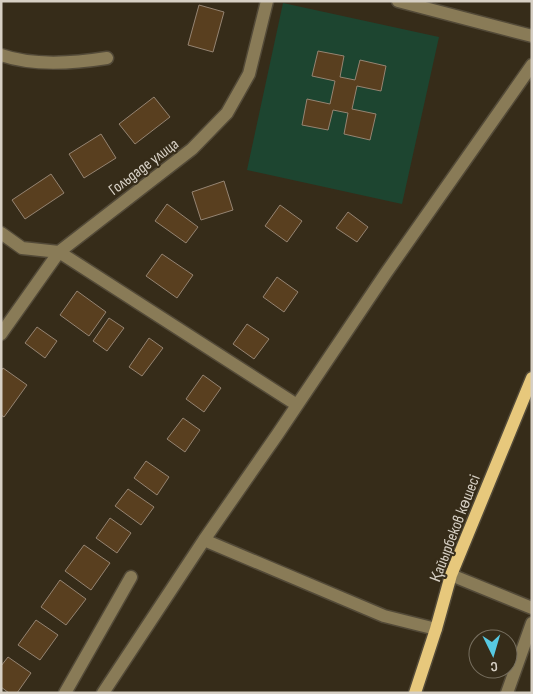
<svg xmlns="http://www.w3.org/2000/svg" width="533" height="694" viewBox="0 0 533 694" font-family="'Sofia Sans Condensed',sans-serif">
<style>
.green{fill:#1d4530}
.building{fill:#593f1f;stroke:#958472}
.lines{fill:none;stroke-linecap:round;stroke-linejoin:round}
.minor-casing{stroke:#534a38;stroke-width:15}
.major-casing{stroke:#534a38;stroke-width:15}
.minor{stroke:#897b57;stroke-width:12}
.major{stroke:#e7c87c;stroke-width:12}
.labels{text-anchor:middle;stroke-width:4;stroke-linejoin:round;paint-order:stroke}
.street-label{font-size:16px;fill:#d7d0c5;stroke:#362c19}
</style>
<rect width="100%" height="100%" fill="#362c19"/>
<!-- green -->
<path class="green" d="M283 3 439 37 402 204 247 170Z"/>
<!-- building -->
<path class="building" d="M199 5 224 12 213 52 188 45Z
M318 51 344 56 340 77 355 80 360 60 386 66 381 91 357 86 352 109 376 114 370 140 344 134 348 113 333 110 328 130 302 125 307 99 330 104 335 81 312 76Z
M154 97 170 117 135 144 119 124Z
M101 134 116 158 84 178 69 154Z
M51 174 64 193 25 219 12 200Z
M224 181 233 210 201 220 192 192Z
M167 204 198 227 186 243 155 221Z
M280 205 302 221 287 242 265 226Z
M348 212 368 227 357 242 336 228Z
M162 254 193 275 177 298 146 276Z
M277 277 298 292 284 312 263 297Z
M77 291 106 312 89 336 60 315Z
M109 318 124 328 107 351 93 341Z
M247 324 269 339 254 359 233 344Z
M37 327 57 341 45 358 25 343Z
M149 338 163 348 142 376 129 367Z
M3 368 27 385 4 417 1 415V371Z
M203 375 221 388 204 412 186 399Z
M183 418 200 430 185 452 167 439Z
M146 461 169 477 157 495 134 478Z
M128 489 154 507 141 525 115 506Z
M110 518 131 533 117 553 96 538Z
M84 545 110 563 91 590 65 571Z
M60 580 86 599 66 625 41 607Z
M36 620 58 635 40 660 18 645Z
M8 657 31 673 17 693H9L1 687V666Z"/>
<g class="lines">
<!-- minor casing -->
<g class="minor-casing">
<path id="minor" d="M398 1 532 36
M1 55C32 66 75 63 107 58
M1 233 22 248 59 252 297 405
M1 334 59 252 192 149 227 113 249 74 267 1
M204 540 384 616 436 629
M451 575 532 608
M65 693 131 577
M103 693 204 540 277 435 386 273 532 65
M507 693 532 623"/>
</g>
<!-- major casing -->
<g class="major-casing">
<path id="major" d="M415 693 436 629 451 575 532 378"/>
</g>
<!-- minor -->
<use href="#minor" class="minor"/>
<!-- major -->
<use href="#major" class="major"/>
</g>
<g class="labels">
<!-- street labels -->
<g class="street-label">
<text transform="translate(143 166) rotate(-37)" y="6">Гольдаде улица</text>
<text transform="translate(454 528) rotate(-69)" y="6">Қайырбеков көшесі</text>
</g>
</g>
<!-- border -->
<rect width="533" height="694" fill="none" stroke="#d7d0c5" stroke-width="5"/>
<!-- north arrow -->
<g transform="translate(493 654) rotate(175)"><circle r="24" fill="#362c19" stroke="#766e5e"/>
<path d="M0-4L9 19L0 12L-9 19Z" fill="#57c9e2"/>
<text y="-8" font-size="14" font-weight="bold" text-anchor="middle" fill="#d7d0c5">С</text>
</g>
</svg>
